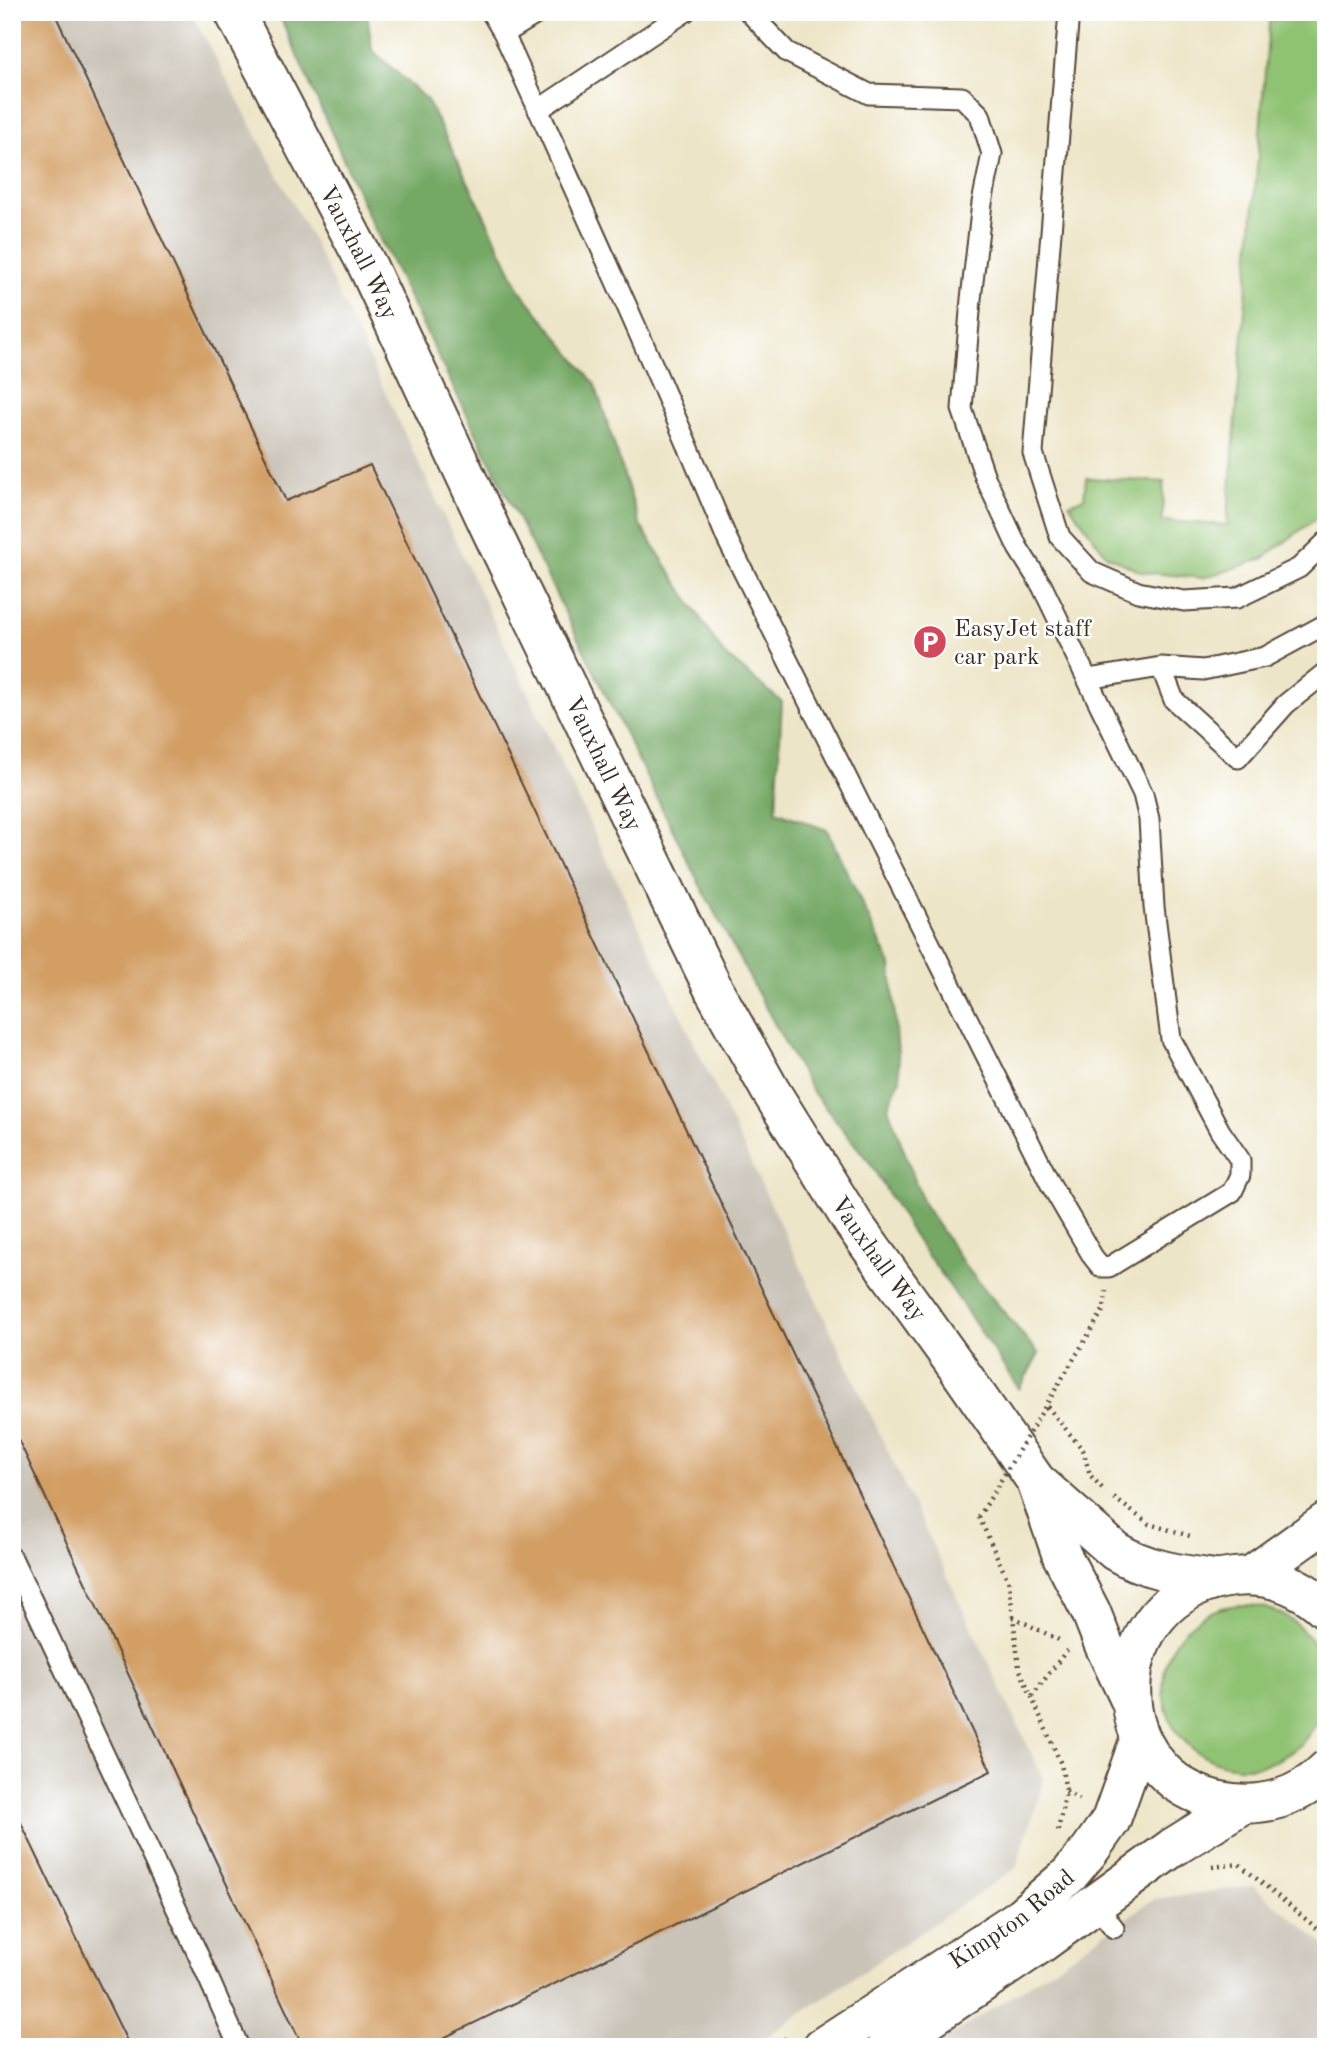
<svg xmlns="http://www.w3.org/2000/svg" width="1338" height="2059" viewBox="0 0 1338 2059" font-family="'Old Standard TT',serif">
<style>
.industrial{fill:#cac3b8}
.green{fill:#90c273;stroke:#667648;stroke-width:2}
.forest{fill:#74a865;stroke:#586942;stroke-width:2}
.building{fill:#d29e63}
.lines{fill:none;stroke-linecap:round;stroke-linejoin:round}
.lane-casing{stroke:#564637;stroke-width:23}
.primary-casing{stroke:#564637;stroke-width:42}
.highway-casing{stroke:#564637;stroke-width:42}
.path{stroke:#564637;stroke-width:4.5;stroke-dasharray:2 5;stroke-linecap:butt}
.lane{stroke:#fff;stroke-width:19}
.primary{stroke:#fff;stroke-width:38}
.highway{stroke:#fff;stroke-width:38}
.path-bridge{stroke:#564637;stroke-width:4.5;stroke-dasharray:2 5;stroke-linecap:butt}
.labels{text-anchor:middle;stroke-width:5;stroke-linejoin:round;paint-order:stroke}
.street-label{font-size:24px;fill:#3b2a1e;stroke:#fff}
.poi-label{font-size:24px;fill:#3b2a1e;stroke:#fff;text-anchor:start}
</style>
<rect width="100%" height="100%" fill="#fff"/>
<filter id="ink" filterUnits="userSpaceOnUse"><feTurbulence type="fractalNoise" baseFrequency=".0143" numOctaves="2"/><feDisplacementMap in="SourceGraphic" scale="14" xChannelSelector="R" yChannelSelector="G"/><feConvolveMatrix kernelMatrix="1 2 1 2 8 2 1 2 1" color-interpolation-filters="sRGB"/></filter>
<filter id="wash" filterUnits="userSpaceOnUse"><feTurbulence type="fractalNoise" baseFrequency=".00686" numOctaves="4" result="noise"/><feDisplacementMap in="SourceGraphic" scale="28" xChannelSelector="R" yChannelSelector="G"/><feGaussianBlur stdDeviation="1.57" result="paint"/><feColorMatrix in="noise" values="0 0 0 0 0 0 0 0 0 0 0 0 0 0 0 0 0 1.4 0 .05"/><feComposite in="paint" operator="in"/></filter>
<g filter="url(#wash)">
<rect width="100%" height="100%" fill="#ede5c7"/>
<!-- industrial -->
<path class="industrial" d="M12 12H191L317 249 1044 1780 1016 1868 751 2047H12Z
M1253 1886 1326 1946V2047H934L1068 1959 1154 1899Z"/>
<!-- green -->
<path class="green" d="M1270 12H1326V511L1262 559 1203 578 1141 572 1106 555 1069 504 1084 498 1086 478 1164 482 1162 521 1227 525Z
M1163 1686a81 81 0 1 1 162 0a81 81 0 1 1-162 0Z"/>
<!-- forest -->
<path class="forest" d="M278 12H365L368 19 372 50 427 100 480 206 520 290 595 384 640 525 723 653 782 702 776 811 827 830 891 965 900 1080 888 1107 924 1205 966 1267 1039 1354 1019 1389 943 1276 916 1240 870 1163 811 1090 763 1003 700 885 369 217Z"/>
<g id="blocks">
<!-- building -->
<path class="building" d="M12 12H54L286 501 370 465 991 1771 425 2047H303L12 1426Z
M12 1804 75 1935 130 2047H12Z"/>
</g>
</g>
<g filter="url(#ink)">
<use href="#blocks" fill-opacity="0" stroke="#564637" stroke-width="2"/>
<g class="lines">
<!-- lane casing -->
<g class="lane-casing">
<path id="lane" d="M491 12 504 34C580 202 657 369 727 539L1051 1185 1093 1257 1101 1267H1109L1232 1192 1240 1175V1160L1220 1131 1171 1039 1154 907 1149 819 1143 794 1042 586 1018 548 985 477 962 409 971 299 982 203 992 154 980 115 962 97 869 94 787 52 749 12
M1069 12 1033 453 1060 537 1092 572 1138 592 1184 601 1237 598 1299 568 1326 542
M504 34 540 12
M538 110 685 12
M1161 667 1174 700 1238 758 1286 704 1326 672
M1088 679 1161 667 1203 670 1265 657 1326 624
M12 1558 196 1950 239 2047
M1095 1904 1114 1928
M921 2024 936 2047"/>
</g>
<!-- primary casing -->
<g class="primary-casing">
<g id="primary">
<path id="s1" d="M234 12 368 267 491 530 626 809 714 990 770 1090 853 1223 957 1367 1036 1481 1115 1551C1146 1570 1180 1574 1214 1579"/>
<path d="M1037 1484 1062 1556 1091 1612 1104 1645 1130 1700"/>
<path d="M1252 1575 1326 1522"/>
</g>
</g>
<!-- highway casing -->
<g class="highway-casing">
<g id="highway">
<path d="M1326 1609C1300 1585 1270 1573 1234 1577 1100 1592 1097 1780 1225 1802 1262 1808 1299 1798 1326 1770"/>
<path id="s2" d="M822 2047 1017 1920 1069 1875 1090 1850 1111 1820 1140 1738"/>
<path d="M887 2047 1043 1942 1172 1848 1241 1805"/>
</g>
</g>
<!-- path -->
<path class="path" d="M1102 1488 1090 1475 1083 1450 1046 1405 1104 1309 1106 1291
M1114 1498 1149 1524 1190 1536
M979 1517 1009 1583 1019 1668 1061 1764 1066 1791 1058 1831
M1013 1617 1063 1642
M1032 1696 1067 1650
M1066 1791 1080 1800
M1212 1867 1239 1864 1326 1936
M773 2047 786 2038"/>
<!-- lane -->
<use href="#lane" class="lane"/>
<!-- primary -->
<use href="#primary" class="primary"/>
<!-- highway -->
<use href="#highway" class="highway"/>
<!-- path-bridge -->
<path class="path-bridge" d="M979 1517 1046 1405"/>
</g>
</g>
<!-- icons -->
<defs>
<g id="parking-disc" transform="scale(1.75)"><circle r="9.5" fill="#d1495b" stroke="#fff"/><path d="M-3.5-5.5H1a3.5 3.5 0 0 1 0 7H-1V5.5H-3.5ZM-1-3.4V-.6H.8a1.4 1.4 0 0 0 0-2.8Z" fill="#fff"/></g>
</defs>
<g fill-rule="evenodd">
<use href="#parking-disc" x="930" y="642"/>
</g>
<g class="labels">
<!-- street labels -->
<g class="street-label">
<text dy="8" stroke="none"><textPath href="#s1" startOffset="271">Vauxhall Way</textPath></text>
<text dy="8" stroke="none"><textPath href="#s1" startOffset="838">Vauxhall Way</textPath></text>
<text dy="8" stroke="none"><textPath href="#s1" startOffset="1405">Vauxhall Way</textPath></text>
<text dy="8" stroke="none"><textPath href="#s2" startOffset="229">Kimpton Road</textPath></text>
</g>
<!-- poi labels -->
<g class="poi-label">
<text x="954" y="636">EasyJet staff<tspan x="954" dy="28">car park</tspan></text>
</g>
</g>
<!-- margin -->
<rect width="1338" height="2059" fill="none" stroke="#fff" stroke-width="42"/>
</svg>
